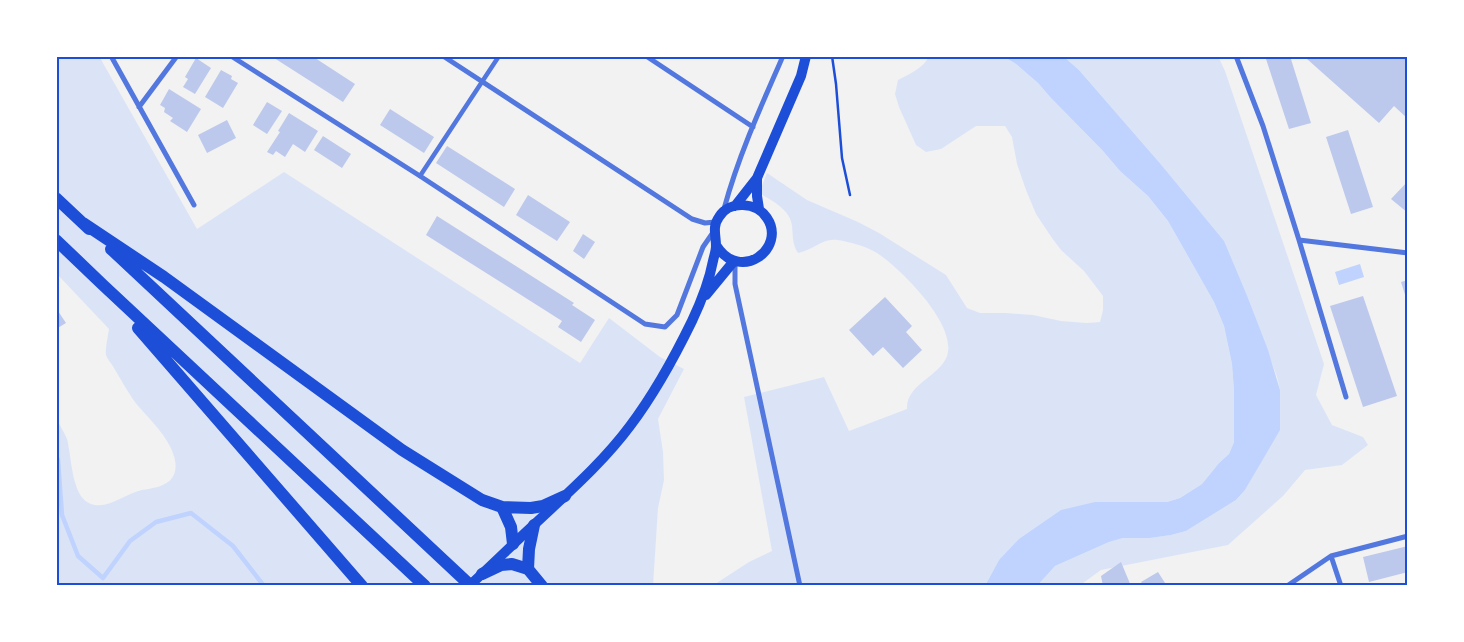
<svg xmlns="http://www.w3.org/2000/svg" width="1464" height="642" viewBox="0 0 1464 642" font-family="'Zilla Slab',serif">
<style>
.green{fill:#dbe4f7}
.water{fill:#bfd3fe}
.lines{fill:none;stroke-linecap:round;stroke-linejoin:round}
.stream{stroke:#bfd3fe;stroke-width:4.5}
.building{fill:#bdc9ec}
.path{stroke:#1d4ed8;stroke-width:2.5}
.pedestrian{stroke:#5277de;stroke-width:4.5}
.minor{stroke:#5277de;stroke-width:5}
.secondary{stroke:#1d4ed8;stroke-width:10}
.motorway{stroke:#1d4ed8;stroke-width:12}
.neatline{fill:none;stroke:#1d4ed8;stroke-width:2}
</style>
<rect width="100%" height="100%" fill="#f2f2f2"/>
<!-- green -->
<path class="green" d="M56 56H99L197 229 284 172 580 363 609 318 660 357 684 369 658 419 663 452 664 480 658 508 653 586H56V419C60 425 64 432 67 439 72 457 71 497 91 504 108 510 126 493 142 490 151 489 167 486 172 478 181 465 171 446 163 435 156 425 147 416 139 407 129 395 122 381 114 368 112 364 107 359 106 355 105 350 108 335 109 329L56 273Z
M929 56H1003L1016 64 1038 83 1051 98 1103 151 1120 171 1148 196 1168 221 1214 302 1224 326 1232 364 1234 391V442L1229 454 1219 463 1202 484 1180 498 1167 502H1095L999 560 985 586H712L749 562 772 551 744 397 824 377 849 431 907 409C906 384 939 377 947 356 958 325 900 268 877 253 865 246 851 242 837 240 822 238 812 251 798 253 792 244 793 235 792 226 790 209 772 201 759 193L767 173 807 200 858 222 879 233 946 275 967 308 980 313H1006L1033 315 1061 321 1087 323 1100 322 1103 310V296L1084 271 1061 250 1052 238 1036 214 1026 190 1017 164 1012 137 1005 126H976L941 149 926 152 916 145 899 107 895 94 898 80C909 74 924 68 929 56Z
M1063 56H1218L1225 71 1324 364 1316 395 1332 425 1363 437 1368 445 1342 465 1305 470 1283 496 1228 545 1101 570 1079 586H1037L1055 566 1109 542 1123 538H1150L1171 535 1186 531 1236 500 1245 490 1258 467 1280 403V390L1277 377 1248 298 1167 173 1158 161 1079 70Z"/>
<!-- water -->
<path class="water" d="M1003 56H1063L1079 70 1158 161 1224 241 1248 298 1268 350 1280 390V430L1245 490 1236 500 1186 531 1171 535 1150 538H1123L1109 542 1055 566 1037 586H985L999 560 1019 539 1061 510 1095 502H1167L1180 498 1202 484 1219 463 1229 454 1234 442V391L1232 364 1224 326 1214 302 1168 221 1148 196 1120 171 1103 151 1051 98 1038 83 1016 64Z
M1360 264 1364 277 1339 285 1335 272Z"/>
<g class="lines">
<!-- stream -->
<path class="stream" d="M56 456 58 460 62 515 78 556 103 578 130 541 156 522 191 513 233 546 264 586"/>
</g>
<!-- building -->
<path class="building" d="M271 56H312L355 84 343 102Z
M1265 56H1290L1311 123 1289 129Z
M1310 56H1407L1408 119 1394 106 1379 123 1307 59Z
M196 58 211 68 195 94 183 87 188 79 185 77Z
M221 70 232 76 231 79 238 83 223 108 205 97Z
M169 89 201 109 187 132 170 121 173 118 164 112 165 108 160 105Z
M267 102 282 111 267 134 253 125Z
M390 109 434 137 424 153 380 125Z
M289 113 318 131 305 152 293 144 285 157 276 151 273 155 267 152 280 132 278 131Z
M227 120 236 138 207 153 198 135Z
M1348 130 1373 207 1351 214 1326 137Z
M323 136 351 154 342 168 314 150Z
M447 146 515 189 504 207 436 163Z
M1408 181V213L1391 199Z
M528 195 570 222 557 241 516 215Z
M437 216 574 303 572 305 595 320 581 342 558 327 562 321 426 235Z
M583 234 595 242 584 259 573 251Z
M1408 280V300L1407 301 1401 282Z
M1363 296 1397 396 1363 407 1330 306Z
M885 297 912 326 906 332 922 350 903 368 883 347 873 356 849 330Z
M56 308 66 323 56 329Z
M1408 546V572L1369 582 1363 557Z
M1121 562 1131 586H1103L1101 576Z
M1158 572 1167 586H1144L1141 582Z"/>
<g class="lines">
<!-- path -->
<path class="path" d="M832 56 836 84 842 158 850 195"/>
<!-- pedestrian -->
<path class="pedestrian" d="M420 176 499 56"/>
<!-- minor -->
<path class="minor" d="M111 56 194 205
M231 56 420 176 645 324 665 327 677 315 703 247 714 231
M443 56 692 219 705 223 715 222
M646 56 753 127
M1236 56 1263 126 1299 240 1346 397
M139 107 177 56
M724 209C738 157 761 106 783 56
M1299 240 1408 253
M735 262V284L800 586
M1331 556 1341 586
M1287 586 1331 556 1408 536"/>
<!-- secondary -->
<path class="secondary" d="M757 178V196L759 209
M735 206 757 178 801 76 806 56
M706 295 734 261
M469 586C493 564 515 542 538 521 570 491 604 461 630 426 655 393 674 358 692 321 701 302 709 282 713 261 714 256 716 251 716 246 716 235 712 227 719 217 729 200 757 202 767 218 787 248 740 284 716 245"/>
<!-- motorway -->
<path class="motorway" d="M56 198 89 229
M83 223 164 277 402 450 482 500 502 507 531 508 543 506 565 496
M56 240 103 285 425 586
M111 249 471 586
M138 328 362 586
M502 507 511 527 513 544
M528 569 529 549 534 525
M482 574 501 565 512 564 528 569 542 586"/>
</g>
<!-- border -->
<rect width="1464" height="642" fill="none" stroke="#ffffff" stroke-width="115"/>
<rect x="58" y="58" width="1348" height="526" class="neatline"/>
</svg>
